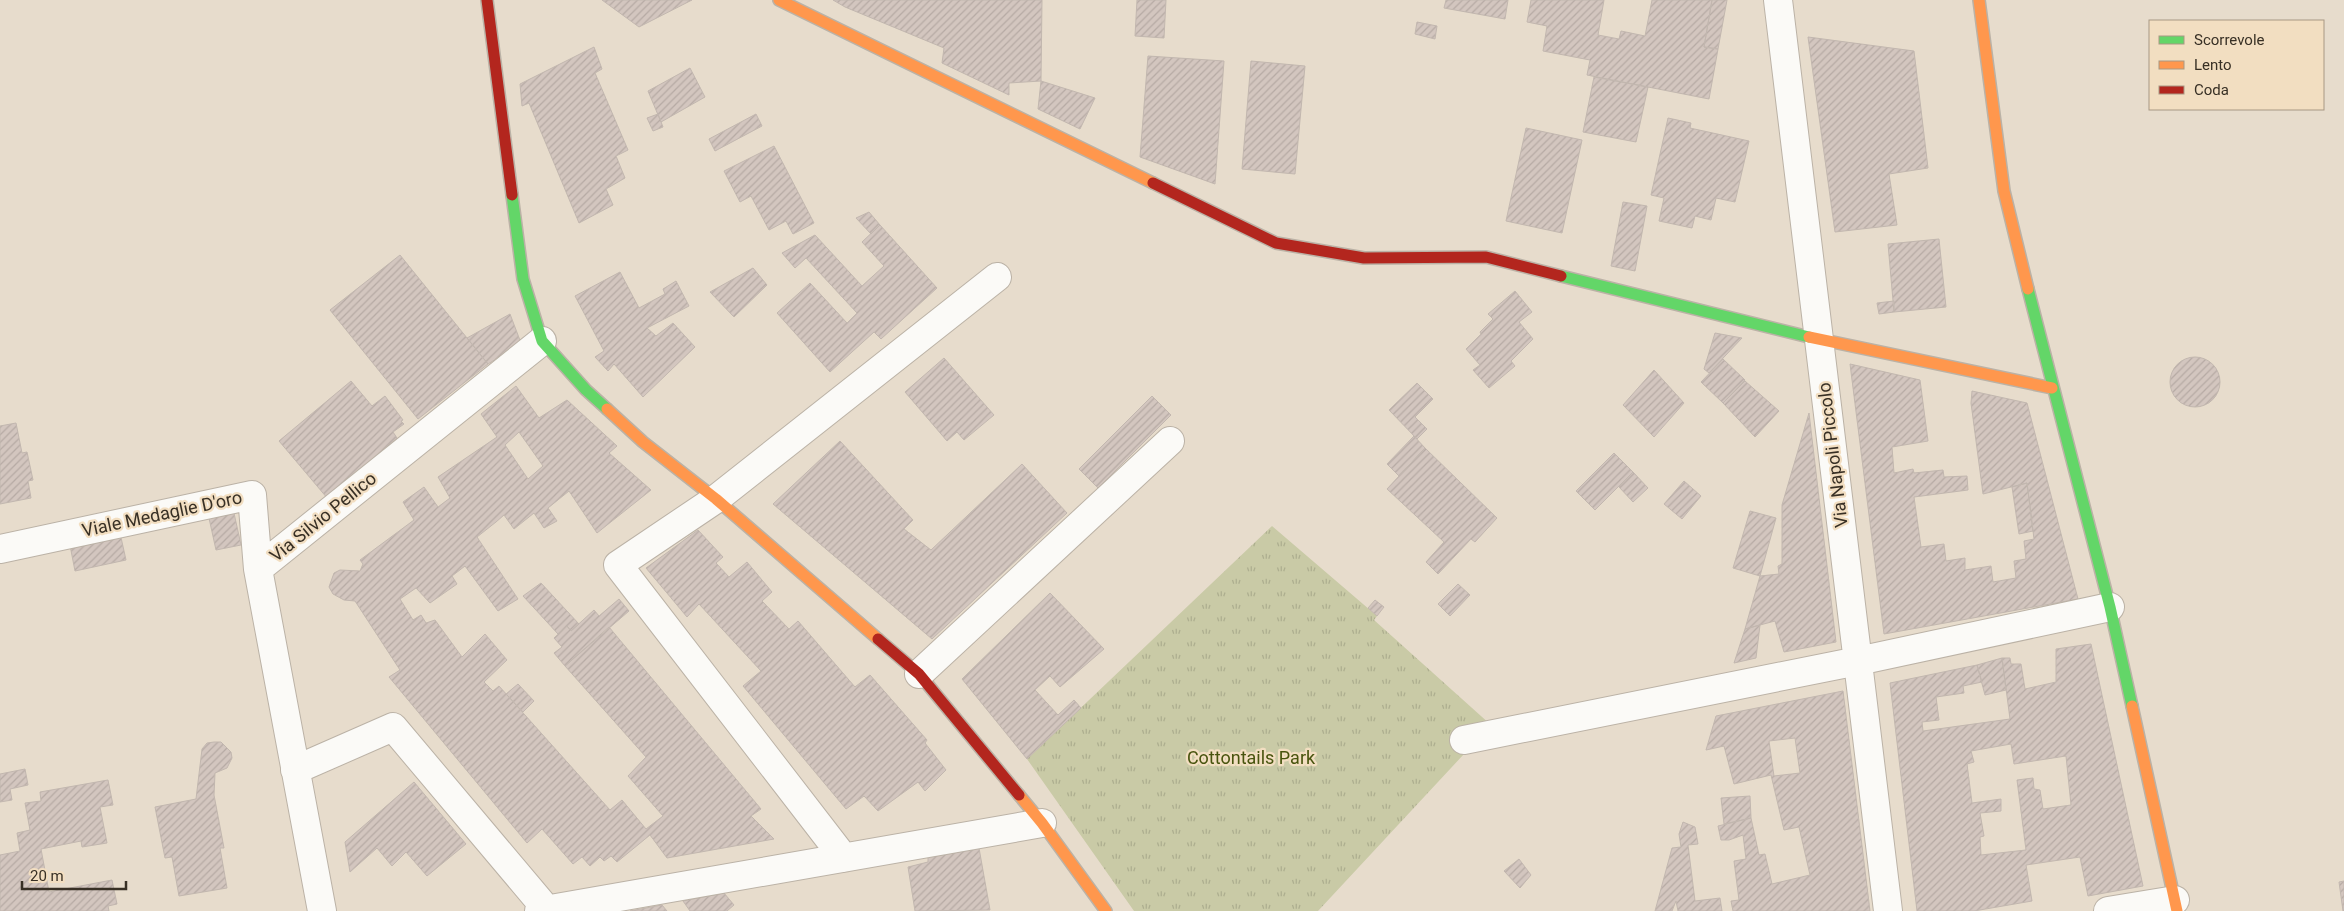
<svg xmlns="http://www.w3.org/2000/svg" width="2344" height="911" viewBox="0 0 2344 911" font-family="Roboto,sans-serif">
<style>
.grass{fill:url(#grass-tufts)}
.building{fill:url(#building-hatch);stroke:#c2b7af;fill-rule:evenodd}
.lines{fill:none;stroke-linecap:round;stroke-linejoin:round}
.street-casing{stroke:#bbb2a6;stroke-width:30}
.fast-casing{stroke:#bbb2a6;stroke-width:14}
.slow-casing{stroke:#bbb2a6;stroke-width:14}
.jam-casing{stroke:#bbb2a6;stroke-width:14}
.street{stroke:#fbfaf7;stroke-width:28}
.fast{stroke:#63d668;stroke-width:11}
.slow{stroke:#ff974d;stroke-width:11}
.jam{stroke:#b3261e;stroke-width:11}
.labels{text-anchor:middle;stroke-width:4.5;stroke-linejoin:round;paint-order:stroke}
.street-label{font-size:18px;fill:#383025;stroke:#f2dec1}
.park-label{font-size:18px;fill:#48540e;stroke:#f2dec1}
</style>
<defs>
<pattern id="grass-tufts" width="24" height="20" patternUnits="userSpaceOnUse" patternTransform="scale(1.25)"><rect width="24" height="20" fill="#c9caa6"/><path d="M3 7l-1-3M5 7V3M7 7l1-3M15 17l-1-3M17 17v-4M19 17l1-3" fill="none" stroke="#adae8f"/></pattern>
<pattern id="building-hatch" width="6" height="6" patternUnits="userSpaceOnUse" patternTransform="scale(1.25)"><rect width="6" height="6" fill="#d3c6bf"/><path d="M-1 1l2-2M0 6l6-6M5 7l2-2" fill="none" stroke="#b6aaa4"/></pattern>
</defs>
<rect width="100%" height="100%" fill="#e7dccc"/>
<!-- grass -->
<path class="grass" d="M1272 526 1377 616 1374 620 1491 725 1318 911H1134L1027 759Z"/>
<!-- building -->
<path class="building" d="M602 0H692L639 27Z
M833 0H1042L1041 81 1009 83V95L942 63 944 48 845 7Z
M1137 0H1166L1164 38 1135 36Z
M1446 0H1508L1505 19 1444 8Z
M1531 0H1604L1598 35 1619 39 1621 31 1645 36 1652 0H1712L1704 47 1718 49 1709 99 1587 75 1590 60 1543 51 1547 26 1527 22Z
M1712 0H1727L1718 49 1704 47Z
M1417 22 1437 26 1435 39 1415 34Z
M1808 37 1914 51 1928 168 1889 174 1897 225 1835 232Z
M594 47 602 69 595 73 628 150 616 156 625 178 606 189 613 205 579 223 529 103 522 106 520 84Z
M1148 56 1224 61 1215 184 1140 157Z
M1251 61 1305 66 1295 174 1242 169Z
M690 68 705 97 661 122 648 91Z
M1594 77 1648 87 1636 142 1583 132Z
M1041 81 1095 98 1080 129 1038 109Z
M658 114 663 127 653 131 647 118Z
M756 114 762 126 715 151 709 139Z
M1668 118 1691 123 1690 128 1749 141 1735 202 1716 198 1711 220 1695 216 1692 228 1659 221 1664 198 1651 195Z
M1526 128 1582 140 1562 233 1506 221Z
M774 146 814 223 793 234 786 221 769 230 751 196 740 202 724 171Z
M1623 202 1647 206 1635 271 1611 266Z
M869 212 880 225 871 234 856 218Z
M880 225 937 288 881 339 874 332 830 372 777 313 810 283 847 323 857 313 806 258 795 268 782 253 815 235 862 286 884 266 862 242Z
M1939 239 1946 307 1894 312 1888 244Z
M400 255 488 364 418 419 330 310Z
M753 268 767 285 734 317 710 292Z
M620 272 639 308 665 294 663 289 676 281 689 306 647 328 656 336 673 323 695 347 643 397 614 364 608 371 595 357 604 351 575 296Z
M1515 291 1532 312 1519 322 1533 339 1511 361 1515 366 1489 388 1473 370 1480 365 1466 349 1481 334 1480 332 1493 319 1488 314Z
M1894 301V312L1879 314 1877 303Z
M510 314 521 343 488 364 467 338Z
M1715 333 1742 338 1709 373 1704 369Z
M2170 382a25 25 0 1 1 50 0a25 25 0 1 1-50 0Z
M944 358 994 415 964 440 957 432 947 441 905 392Z
M1723 359 1745 380 1723 403 1701 382Z
M1850 364 1920 380 1928 441 1892 447 1894 473 1913 469 1914 473 1943 470 1944 477 1967 476 1968 490 1914 497 1921 547 1944 544 1946 561 1965 558V570L1991 566 1993 582 2016 578 2014 561 2026 559 2024 541 2034 539 2027 483 1983 494 1971 403 1972 391 2027 403 2078 599 1884 634Z
M1654 370 1684 403 1654 437 1623 405Z
M351 381 372 406 385 396 403 420 401 421 404 424 393 432 397 438 328 499 279 441Z
M1745 381 1779 411 1755 437 1723 403Z
M1417 383 1433 399 1415 417 1427 429 1417 439 1389 410Z
M516 386 539 418 567 400 617 446 609 453 651 490 597 533 569 491 548 508 557 521 544 528 534 513 514 529 504 515 496 522 477 537 518 599 498 611 465 566 452 576 457 584 430 603 416 588 400 599 413 620 421 615 426 623 435 620 462 657 485 634 507 660 484 682 493 691 499 686 610 810 622 800 646 829 663 816 628 776 646 757 565 666 609 627 761 809 751 816 774 839 667 858 650 835 617 862 611 856 604 861 600 857 590 866 582 857 573 864 542 829 527 843 389 677 400 670 355 601 344 600 333 594 329 587 334 573 340 570 360 571 363 564 360 560 414 520 403 502 424 487 438 507 450 498 438 477 497 437 481 414ZM519 432 543 466 528 479 505 445Z
M1152 396 1171 415 1098 488 1079 469Z
M1809 413 1836 642 1784 652 1775 621 1745 629 1760 576 1779 574 1778 566 1782 564V505Z
M16 423 22 453 27 452 33 480 28 481 31 498 0 504V426Z
M1414 436 1425 448 1399 476 1387 464Z
M840 441 913 520 904 529 931 550 1022 464 1067 513 932 639 773 504Z
M1425 448 1497 518 1475 542 1471 539 1438 574 1426 562 1444 542 1387 489Z
M1614 453 1633 472 1595 510 1576 491Z
M1633 472 1648 488 1633 502 1619 487Z
M1684 481 1701 496 1682 519 1664 504Z
M2027 483 2033 531 2019 534 2012 487Z
M232 504 241 545 216 550 207 509Z
M1750 511 1776 518 1760 576 1733 568Z
M118 524 126 560 75 571 68 535Z
M698 530 723 557 716 563 729 577 747 562 772 592 762 601 789 629 798 621 855 687 870 675 927 740 925 743 946 770 925 791 918 782 878 811 864 796 846 809 743 686 761 671 699 604 687 617 646 568Z
M541 583 579 624 571 631 567 626 558 634 523 596Z
M1458 584 1470 595 1450 616 1438 604Z
M1050 593 1104 649 1060 687 1050 676 1035 690 1058 715 1074 700 1081 708 1027 759 962 679Z
M619 599 629 611 565 666 554 653 562 647 554 638 567 626 571 631 594 610 599 616Z
M1375 600 1384 607 1377 616 1368 608Z
M1760 625 1756 658 1734 663 1745 629Z
M2091 644 2143 886 2088 896 2080 857 2026 865 2032 901 1974 911H1917L1890 683 1977 665 1982 682 1963 686 1964 693 1936 697 1939 720 1922 722 1923 731 2010 719 2002 658H2010L2011 664H2021L2025 689 2056 682V649ZM2011 744 2014 764 2066 756 2071 805 2043 809 2040 790 2034 789 2033 778 2017 780 2026 850 1981 855 1980 837 1984 836 1980 813 2001 811V799L1972 803 1967 764 1974 762 1971 751Z
M2002 658 2006 690 1985 695 1977 665Z
M518 684 534 701 523 712 506 694Z
M1843 691 1870 911H1733L1731 901 1739 900 1734 861 1746 859 1743 835 1729 840H1721L1718 826 1751 818 1759 855 1765 854 1772 884 1810 875 1799 827 1784 830 1771 775 1734 784 1724 746 1706 750 1716 716ZM1795 738 1800 773 1774 776 1769 741Z
M214 742H221L231 752 232 758 227 768 215 773 214 795 224 848H220L227 888 179 896 172 857 165 858 155 807 196 799 202 749 207 743Z
M25 769 28 785 10 789 12 800 0 802V774Z
M108 780 113 805 100 807 107 843 82 847 81 841 41 849 49 892 112 880 117 904 108 906 109 911H0V855L20 851 17 833 30 830 25 803 41 801 40 792Z
M414 782 466 844 427 876 406 852 392 866 377 848 350 872 345 842Z
M1750 796 1751 818 1724 824 1721 798Z
M1683 822 1695 827 1698 844 1688 845 1695 901 1720 898 1722 911H1678L1676 901 1672 911H1655L1672 848 1681 847 1679 834Z
M979 848 990 910 915 911 908 867 928 862V857Z
M1519 859 1531 875 1520 888 1504 871Z
M2344 881V911H2343L2339 882Z
M724 893 734 905 727 911H690L683 901Z
M662 905 667 911H630Z"/>
<g class="lines">
<!-- street casing -->
<g class="street-casing">
<path id="street" d="M1778 0 1888 911
M0 549 252 495 258 569
M919 674 1170 441
M1464 740 1858 661 2110 607
M295 770 393 727 548 911
M844 858 618 565 716 499 997 277
M322 911 258 569 542 341
M539 911 1042 823
M2108 911 2175 900"/>
</g>
<!-- fast casing -->
<g class="fast-casing">
<path id="fast" d="M512 195 523 279 542 341 586 390 607 409
M1561 276 1809 337
M2028 289 2110 607 2132 706"/>
</g>
<!-- slow casing -->
<g class="slow-casing">
<path id="slow" d="M779 0 1153 183
M1979 0 2004 191 2028 289
M1809 337 2052 388
M607 409 643 442 716 499 878 639
M2132 706 2177 911
M1019 795 1042 823 1106 911"/>
</g>
<!-- jam casing -->
<g class="jam-casing">
<path id="jam" d="M487 0 512 195
M1153 183 1276 243 1364 258 1486 257 1561 276
M878 639 919 674 1019 795"/>
</g>
<!-- street -->
<use href="#street" class="street"/>
<!-- fast -->
<use href="#fast" class="fast"/>
<!-- slow -->
<use href="#slow" class="slow"/>
<!-- jam -->
<use href="#jam" class="jam"/>
</g>
<g class="labels">
<!-- street labels -->
<g class="street-label">
<text transform="translate(1833 455) rotate(-97)" y="6">Via Napoli Piccolo</text>
<text transform="translate(162 514) rotate(-12)" y="6">Viale Medaglie D'oro</text>
<text transform="translate(323 517) rotate(-39)" y="6">Via Silvio Pellico</text>
</g>
<!-- park labels -->
<g class="park-label">
<text x="1251" y="764">Cottontails Park</text>
</g>
</g>
<!-- legend -->
<rect x="2149" y="20" width="175" height="90" fill="#f2dec1" stroke="#a89883"/>
<rect x="2159" y="36" width="25" height="8" fill="#63d668" stroke="#a89883"/>
<text x="2194" y="45" font-size="15" fill="#383025">Scorrevole</text>
<rect x="2159" y="61" width="25" height="8" fill="#ff974d" stroke="#a89883"/>
<text x="2194" y="70" font-size="15" fill="#383025">Lento</text>
<rect x="2159" y="86" width="25" height="8" fill="#b3261e" stroke="#a89883"/>
<text x="2194" y="95" font-size="15" fill="#383025">Coda</text>
<!-- scale -->
<path d="M22 881v8h104v-8" fill="none" stroke="#383025" stroke-width="2.5"/>
<text x="30" y="881" font-size="15" fill="#383025" stroke="#f2dec1" stroke-width="4" paint-order="stroke">20 m</text>
</svg>
